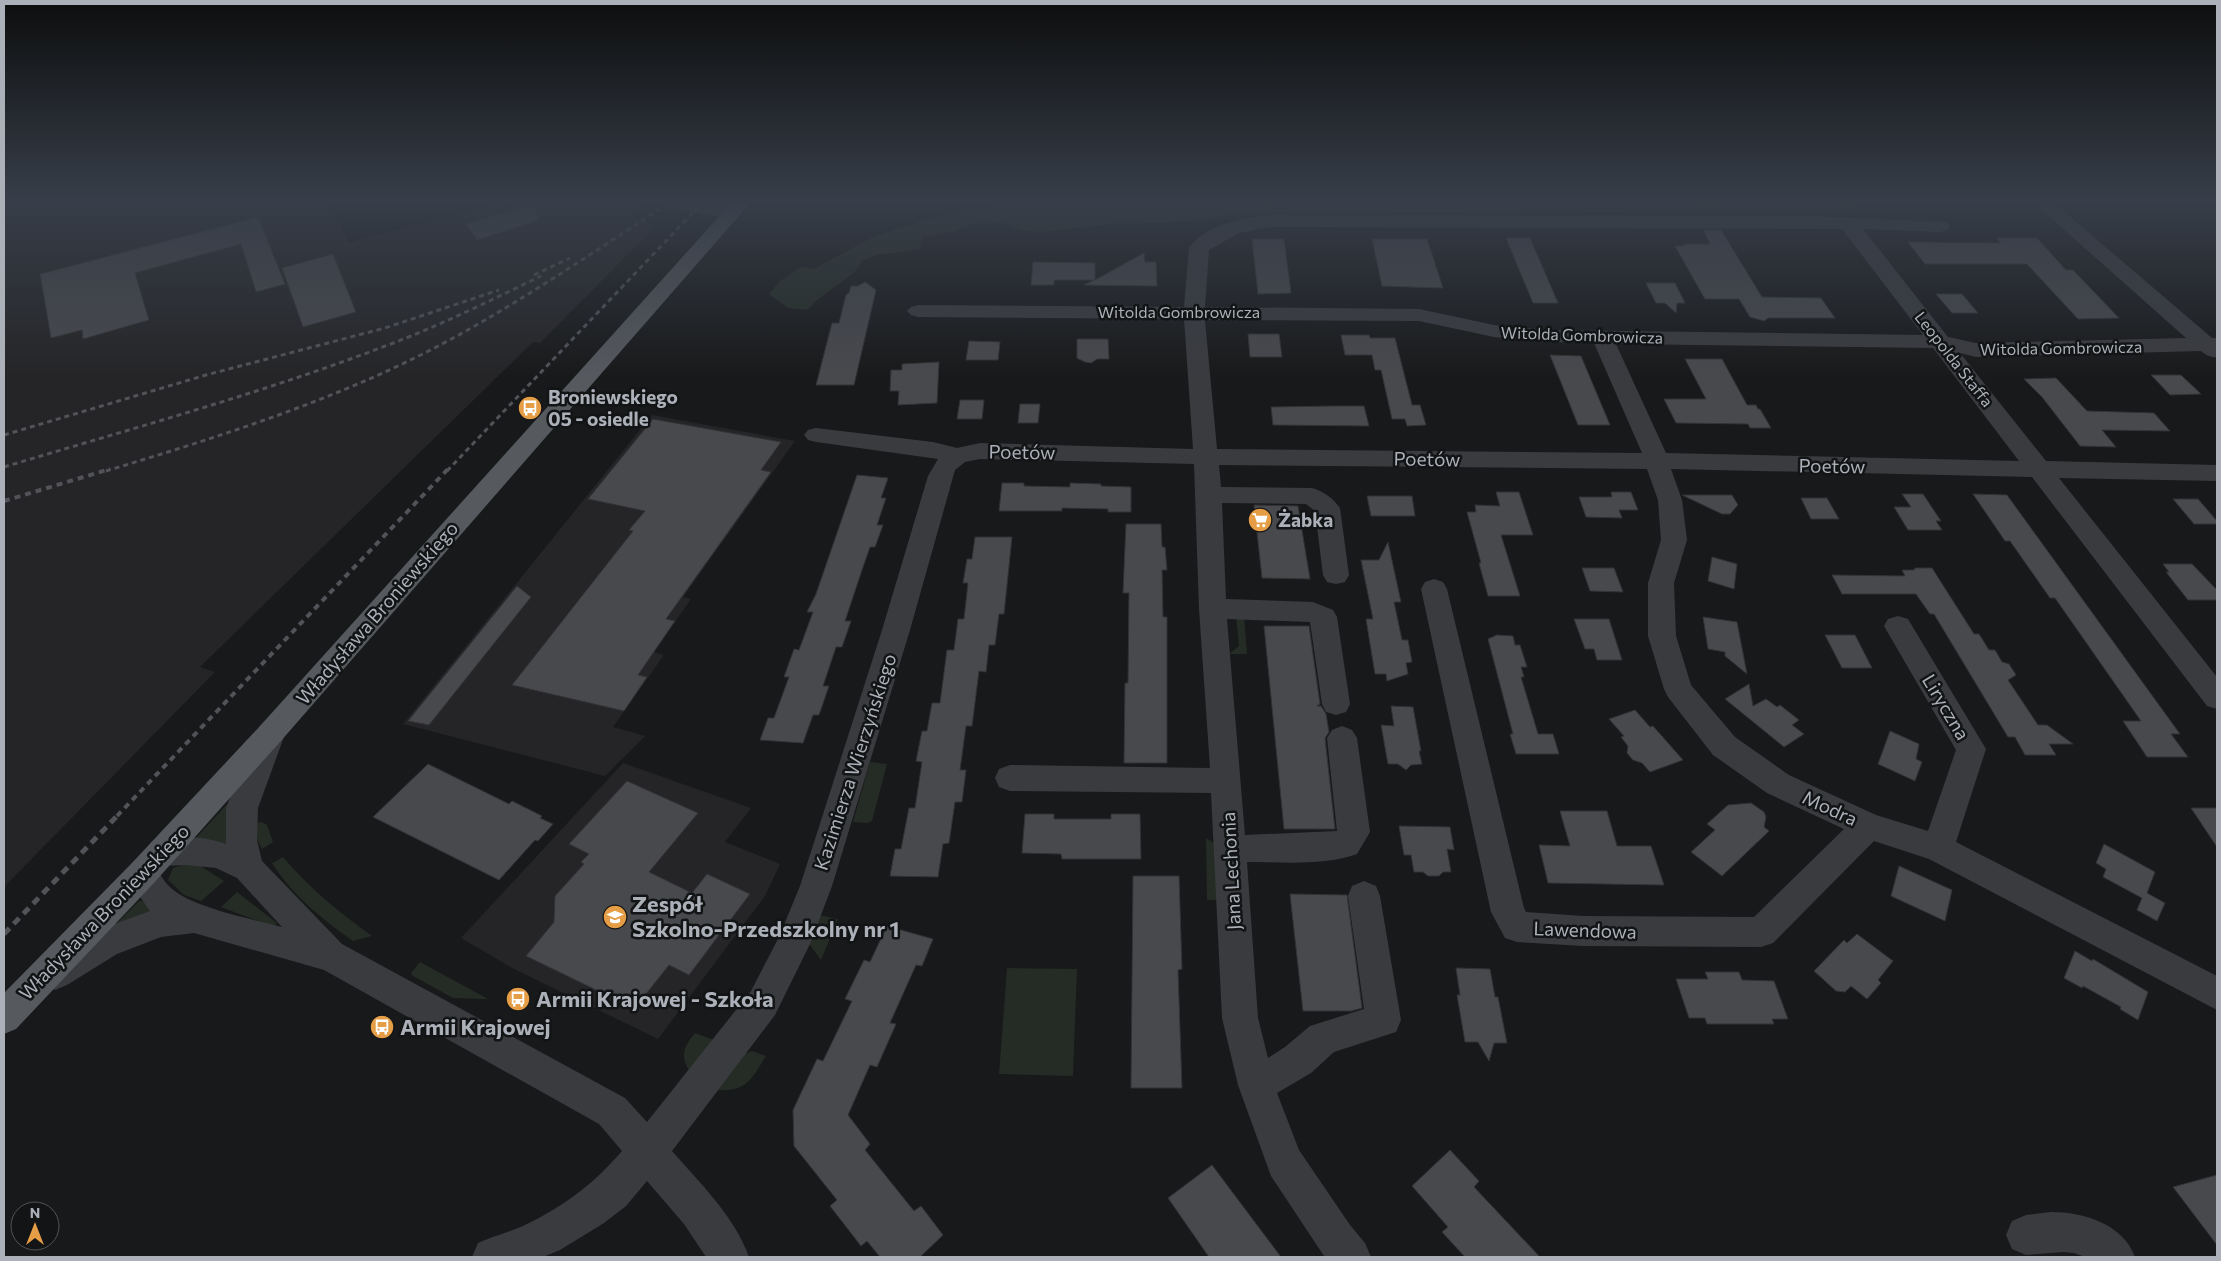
<svg xmlns="http://www.w3.org/2000/svg" width="2221" height="1261" viewBox="0 0 2221 1261" font-family="Commissioner,sans-serif">
<style>
.built{fill:#252527}
.green{fill:#252c25}
.building{fill:#48494d;stroke:#333336}
.lines{fill:none;stroke-linecap:round;stroke-linejoin:round}
.minor{fill:#3a3b3f;fill-rule:evenodd}
.major{fill:#56595e;fill-rule:evenodd}
.rail-far2{stroke:#515358;stroke-width:3;stroke-dasharray:5 4;stroke-linecap:butt}
.rail-far1{stroke:#515358;stroke-width:4;stroke-dasharray:6 5;stroke-linecap:butt}
.rail{stroke:#515358;stroke-width:5;stroke-dasharray:8 6;stroke-linecap:butt}
.labels{text-anchor:middle;stroke-width:5;stroke-linejoin:round;paint-order:stroke}
.far-street-label{font-size:16px;fill:#acb1b9;stroke:#131415}
.poi-label{font-size:19px;font-weight:bold;fill:#acb1b9;stroke:#131415;text-anchor:start}
.street-label{font-size:19px;fill:#acb1b9;stroke:#131415}
.near-poi-label{font-size:22px;font-weight:bold;fill:#acb1b9;stroke:#131415;text-anchor:start}
</style>
<rect width="100%" height="100%" fill="#18191a"/>
<!-- built -->
<path class="built" d="M4 202H329L348 243 501 202H643L641 203 647 206 633 213 637 219 656 226 540 343 533 342 200 667 215 672 4 887Z
M652 415 795 441 683 597 691 599 654 652 664 655 613 727 645 736 605 776 403 724Z
M623 763 751 808 725 842 780 864 765 896 658 1039 514 969 461 938Z"/>
<!-- green -->
<path class="green" d="M1003 202H1945V203L1913 205 1873 202 1864 207 1764 210 1703 207 1644 212 1242 214 1180 222 1115 224 1041 232 1023 231 997 222 970 225 953 232 922 237 920 249 876 255 862 261 855 272 817 300 807 310 788 308 769 294 780 281 801 267 814 269 875 236 938 216 988 208Z
M1236 616H1244L1247 654H1229L1239 646Z
M870 762 887 764 872 821 868 823 853 822Z
M231 800H234L226 846 193 841Z
M262 822 267 825 273 842 262 849 256 837 254 824Z
M1206 838 1217 845 1219 900H1207Z
M283 857C309 888 339 912 372 936L353 941C322 919 293 896 272 863Z
M186 864 199 865 224 881 201 901 184 895 168 880 173 868Z
M237 892 277 923 274 927 221 907Z
M139 901H147L161 914 111 929Z
M819 915 838 919 821 960 807 941Z
M420 962 488 999 453 998 413 976 411 973Z
M1007 968 1077 969 1073 1076 999 1074Z
M695 1033 714 1040 690 1071C679 1057 684 1046 695 1033Z
M752 1051 766 1056C752 1078 747 1092 718 1090L745 1054Z"/>
<!-- building -->
<path class="building" d="M534 204 539 220 477 240 466 224Z
M258 217 285 284 256 292 241 244 135 273 149 320 83 339 82 330 51 338 40 274Z
M1703 230H1721L1762 297 1821 298 1835 318H1768L1764 321 1750 317 1739 299H1705L1675 246H1685L1684 244H1710Z
M1506 238H1530L1558 303H1533Z
M1996 238H2037L2066 270H2073L2119 318 2078 319 2027 264H1925L1908 242 2001 243Z
M1252 239H1284L1291 293 1258 294Z
M1372 239H1427L1443 288 1382 286Z
M1144 253 1145 262H1156L1157 286 1084 285 1094 280H1054V285H1031L1033 262 1095 263V280Z
M333 254 356 312 303 327 282 268Z
M865 282 876 290 854 385H816L832 323H839L846 295 849 293 851 286H858Z
M1646 283H1675L1685 303H1677L1676 313 1665 303H1656Z
M1936 294H1962L1978 313H1952Z
M1248 334H1279L1282 357H1250Z
M1341 335H1369L1370 338H1395L1412 405H1420L1426 425 1407 426 1405 419H1392L1381 370H1375L1372 355H1345Z
M1077 339H1108L1109 359H1097L1091 363 1085 362 1077 358Z
M969 341 1000 342 998 360H966Z
M1550 355 1581 356 1610 425H1578Z
M1685 359H1722L1747 405H1756L1758 409H1760L1771 428H1750L1748 424 1676 423 1664 399H1706Z
M939 362 937 403 898 405 899 391H890L891 370H902V364Z
M2151 375H2181L2201 394 2170 395Z
M2056 378 2087 411 2154 413 2170 431 2102 430 2116 447 2080 446 2042 397 2024 379Z
M960 400H984L982 419H957Z
M1020 404H1040L1038 423H1018Z
M1335 406H1364L1369 426 1273 425 1271 407Z
M653 419 781 442 761 470 771 472 666 619 675 621 638 675 647 677 624 711 512 685 633 531 629 530 645 511 588 499Z
M857 475 888 478 881 498H886L877 525H883L875 547H870L862 570 845 621H851L842 647H836L823 686H829L819 715H813L803 743 760 740 768 718H774L789 677H784L794 649 799 650 813 612H807L816 594Z
M1002 483H1024V486L1070 487V483L1101 484V486L1131 487V512H1108V509L1062 508V511H999Z
M1496 492H1519L1533 535H1501L1520 596H1488L1479 563H1481L1467 512H1476L1475 505 1500 506Z
M1611 492H1631L1638 510H1619L1622 518 1586 517 1579 497H1612Z
M1902 494H1923L1941 521H1936L1942 530H1908L1894 507H1911Z
M1973 494 2007 495 2180 734H2171L2188 757H2147L2123 721H2141L2055 598H2050L2010 541H2005Z
M1682 495H1732L1738 505 1730 514H1722Z
M1367 496H1412L1415 516H1371Z
M1801 498H1827L1839 519H1811Z
M2173 499H2198L2217 521V524H2194Z
M1254 505 1298 506 1310 579 1262 578Z
M1126 524H1161L1162 547H1165L1167 570H1162L1163 617H1167V763H1124L1125 683H1128L1129 593H1123Z
M975 537H1012L1004 614H999L995 645H989L986 672 979 671 972 726H966L960 770H966L962 802H955L949 843 943 844 938 877 890 876 895 849H901L909 808H915L922 762 916 761 922 731H927L932 703H940L947 650H954L958 619H964L968 583H963L967 559H972Z
M1388 542 1401 602H1394L1402 640H1408L1412 662 1406 663 1408 674 1387 681 1386 674H1375L1366 619H1373L1361 560H1379Z
M1712 557 1737 564 1734 589 1708 581Z
M2163 564H2192L2217 590V600H2188L2166 572H2169Z
M1582 568H1614L1623 592 1590 591Z
M1915 568H1932L1974 634H1979L1989 650H1995L2002 662 2009 664 2016 675 2008 680 2038 725H2047L2073 744H2049L2056 755H2025L2015 737H2008L1934 614H1930L1916 594H1842L1832 575 1905 576 1902 570H1914Z
M517 586 531 597 429 725 408 721Z
M1703 617 1737 622 1747 674 1725 656V652L1708 649Z
M1574 619H1609L1622 660H1597L1594 649H1585Z
M1264 626H1309L1320 704 1317 706H1321L1326 714 1329 732 1325 738 1335 829H1284Z
M1497 635 1513 636 1515 645H1520L1527 667H1521L1524 677H1521L1538 734H1553L1559 754H1516L1510 734H1513L1488 639Z
M1825 635H1855L1872 668H1842Z
M1749 684 1753 706 1766 699 1777 707 1780 705 1799 720 1792 725 1804 734 1784 747 1725 699Z
M1391 706 1413 707 1421 751H1419L1422 764 1411 765 1406 770 1398 764H1388L1381 725 1394 726Z
M1635 710 1650 727 1653 726 1683 760 1650 772 1642 763 1633 760 1627 753 1628 746 1621 737 1624 736 1609 719Z
M1890 731 1919 744 1916 759 1922 762 1915 781 1878 764Z
M428 764 509 804 512 801 542 816 540 818 553 824 538 841 535 840 499 880 373 817Z
M627 781 698 813 649 872 692 893 707 874 750 894 689 975 669 965 642 999 621 1002 526 956 554 922 555 896 584 864 581 862 589 854 569 844Z
M1751 803 1764 812 1766 817 1764 827 1769 831 1722 876 1691 852 1715 830 1707 824 1728 805Z
M2191 808H2217V847Z
M1560 811H1607L1617 846H1651L1664 885 1548 883 1539 845 1570 846Z
M1025 814H1054V819H1111V814H1140L1141 859H1062L1061 854 1022 853Z
M1399 826 1450 827 1454 850 1447 849 1451 872H1443L1439 876H1428L1423 872H1414L1411 855H1404Z
M2104 844 2155 872 2147 893 2165 903 2157 921 2137 910 2142 898 2103 877 2106 869 2096 863Z
M1899 866 1952 890 1945 921 1891 896Z
M1133 876H1179L1182 969 1178 970 1182 1088H1131Z
M1290 894 1347 895 1362 1008 1351 1011H1303Z
M887 926 933 939 922 966 916 965 890 1023 896 1024 877 1067 870 1065 848 1115 870 1144 865 1150 914 1211 921 1206 943 1235 920 1257H880L867 1241 861 1246 830 1206 837 1200 794 1146 793 1110 817 1059 823 1061 852 1001 845 999 864 960 870 962Z
M1857 934 1893 961 1878 980 1881 983 1867 999 1851 986 1845 992 1836 991 1814 971 1844 940 1847 943Z
M2075 951 2092 961 2093 959 2148 992 2138 1020 2120 1009 2121 1007 2083 986 2082 988 2064 978Z
M1456 968 1490 969 1495 997H1498L1507 1043H1494L1489 1061 1478 1042H1465L1457 995H1460Z
M1705 972H1739L1742 980 1774 981 1788 1019H1772L1774 1024H1707L1705 1018H1689L1676 979H1708Z
M1450 1150 1479 1181 1474 1187 1540 1257H1465L1442 1232 1448 1227 1412 1186Z
M1212 1165 1281 1257H1209L1168 1198Z
M2217 1175V1245L2173 1187Z"/>
<g class="lines">
<!-- minor -->
<path class="minor" d="M668 202C691 202 717 201 740 207L742 211 740 215C718 220 691 212 670 206Z
M2033 202H2053L2212 338H2217V357C2211 358 2206 355 2201 351L1976 357 1960 353 2046 461 2217 465V481L2059 478 2217 677V709L2207 706 2032 477 1671 469 1682 500 1687 540 1674 583 1676 636 1691 685 1735 737 1789 775 1876 815 1928 831 1956 750 1884 626 1888 619 1898 616 1908 619 1986 749 1956 842 2217 976V1010L1929 859 1874 841 1773 943 1761 947 1583 946 1517 942 1505 938 1491 912 1421 589 1425 582 1434 579 1443 582 1447 589 1524 908 1526 912 1583 916 1754 917 1844 829 1767 793 1713 755 1668 697 1664 689 1648 636V583L1661 540 1658 500 1647 469 1219 465 1221 487 1312 488C1323 491 1333 498 1340 508L1349 575 1345 582 1336 584 1327 582 1323 575 1315 511 1306 504 1222 503 1226 599 1313 602 1333 610 1337 617 1350 704 1346 712 1336 715 1326 712 1322 704 1310 622 1227 619 1245 835 1337 831 1327 738 1332 730 1342 726 1352 730 1357 738 1370 832 1357 854C1323 866 1283 862 1247 862L1258 1018 1268 1058 1285 1047 1310 1026 1364 1009 1348 896 1352 886 1364 881 1376 886 1380 896 1401 1020 1396 1032 1334 1052 1311 1073 1277 1093 1299 1150 1350 1225 1365 1243 1371 1257H1325L1322 1253 1271 1176 1238 1085 1222 1018 1211 793 1010 791 999 787 995 778 999 769 1010 765 1210 768 1199 609 1194 464 980 459 965 462 955 470 910 630 832 886 810 944 775 1015 672 1151C700 1183 735 1217 749 1257H706L684 1224 647 1181 626 1206 604 1223 560 1250 543 1257H472L478 1243C496 1235 517 1230 535 1220 571 1201 595 1182 622 1151L599 1124 324 970 194 933 161 937 117 954 67 985 55 990 43 985 38 974 43 963 93 932 150 911 131 884 126 874 131 864C158 854 155 874 171 888 193 908 253 919 282 927L237 878 216 868 186 865 162 866 151 862 146 852 151 842C173 834 204 836 226 844V808L255 734 260 726 270 722 280 726 285 734 258 808 257 840 262 861 342 944 625 1098 647 1122 751 991 779 937 800 886 882 630 928 476 938 459 816 442 808 440 804 435 808 430 816 428 933 442 957 448 980 443 1193 449 1184 319 918 317 911 315 907 311 911 307 918 305 1184 307 1189 248C1206 224 1244 218 1270 215L1808 216 1947 222 1950 226 1947 230 1940 232 1863 229 1948 337 1976 343 2186 338ZM1270 227 1842 229 1923 335 1547 330 1494 325 1419 309 1205 307 1209 250 1239 233ZM1205 320 1419 321 1494 337 1547 342 1594 343 1642 453 1217 449ZM1616 344 1933 348 2019 461 1666 453Z
M2051 1212C2084 1212 2123 1224 2135 1257H2085L2074 1253 2063 1252 2026 1255 2012 1249 2006 1235 2012 1221 2026 1215Z"/>
<!-- major -->
<path class="major" d="M732 202H751L280 742 153 884 16 1029 4 1034V993L131 864 260 726Z"/>
<!-- rail-far2 -->
<path class="rail-far2" d="M534 275 570 258
M4 435 206 375 385 328 499 290
M4 467C140 426 278 389 411 336 455 318 498 297 541 276
M106 471C205 441 304 410 398 366 494 321 582 259 671 202
M447 471 703 202"/>
<!-- rail-far1 -->
<path class="rail-far1" d="M4 501 110 469
M117 816 448 469"/>
<!-- rail -->
<path class="rail" d="M4 934 118 815"/>
</g>
<!-- sky -->
<linearGradient id="sky" x2="0" y2="1"><stop stop-color="#0d0e0e"/><stop offset="0.53" stop-color="#373e49"/><stop offset="1" stop-color="#373e49" stop-opacity="0"/></linearGradient>
<rect width="2221" height="378" fill="url(#sky)"/>
<!-- icons -->
<defs>
<g id="bus-disc" transform="scale(1.25)"><circle r="9.5" fill="#e59e46" stroke="#131415"/><path d="M-5-6H5V4H4V6H2V4H-2V6H-4V4H-5ZM-3.5-4V0h7V-4ZM-3.5 1.2v1.5H-2V1.2ZM2 1.2v1.5H3.5V1.2Z" fill="#fff"/></g>
<g id="supermarket-disc" transform="scale(1.25)"><circle r="9.5" fill="#e59e46" stroke="#131415"/><path d="M-6-5.5h2.5l.6 2H6L4.5 2H-2.5L-4.4-4H-6ZM-1.5 3.2a1.3 1.3 0 1 0 .1 0ZM3 3.2a1.3 1.3 0 1 0 .1 0Z" fill="#fff"/></g>
<g id="school-disc" transform="scale(1.25)"><circle r="9.5" fill="#e59e46" stroke="#131415"/><path d="M0-5L7-2L0 1L-7-2ZM-4 1L0 2.5L4 1V4Q0 6-4 4Z" fill="#fff"/></g>
</defs>
<g fill-rule="evenodd">
<use href="#bus-disc" x="530" y="408"/>
<use href="#supermarket-disc" x="1260" y="520"/>
<use href="#school-disc" x="615" y="917"/>
<use href="#bus-disc" x="518" y="999"/>
<use href="#bus-disc" x="382" y="1027"/>
</g>
<g class="labels">
<!-- far-street labels -->
<g class="far-street-label">
<text x="1179" y="318">Witolda Gombrowicza</text>
<text transform="translate(1582 335) rotate(2)" y="6">Witolda Gombrowicza</text>
<text transform="translate(2061 348) rotate(-1)" y="6">Witolda Gombrowicza</text>
<text transform="translate(1954 359) rotate(52)" y="6">Leopolda Staffa</text>
</g>
<!-- poi labels -->
<g class="poi-label">
<text x="548" y="404">Broniewskiego<tspan x="548" dy="22">05 - osiedle</tspan></text>
<text x="1278" y="527">Żabka</text>
</g>
<!-- street labels -->
<g class="street-label">
<text transform="translate(1022 452) rotate(1)" y="7">Poetów</text>
<text transform="translate(1427 459) rotate(1)" y="7">Poetów</text>
<text transform="translate(1832 466) rotate(1)" y="7">Poetów</text>
<text transform="translate(377 613) rotate(-49)" y="7">Władysława Broniewskiego</text>
<text transform="translate(1946 707) rotate(59)" y="7">Liryczna</text>
<text transform="translate(855 762) rotate(-72)" y="7">Kazimierza Wierzyńskiego</text>
<text transform="translate(1830 808) rotate(25)" y="7">Modra</text>
<text transform="translate(1231 871) rotate(-93)" y="7">Jana Lechonia</text>
<text transform="translate(104 912) rotate(-46)" y="7">Władysława Broniewskiego</text>
<text transform="translate(1585 930) rotate(2)" y="7">Lawendowa</text>
</g>
<!-- near-poi labels -->
<g class="near-poi-label">
<text x="632" y="912">Zespół<tspan x="632" dy="25">Szkolno-Przedszkolny nr 1</tspan></text>
<text x="536" y="1007">Armii Krajowej - Szkoła</text>
<text x="400" y="1035">Armii Krajowej</text>
</g>
</g>
<!-- border -->
<rect width="2221" height="1261" fill="none" stroke="#acb1b9" stroke-width="10"/>
<!-- north arrow -->
<g transform="translate(35 1226)"><circle r="24" fill="#131415" stroke="#505357"/>
<path d="M0-4L9 19L0 12L-9 19Z" fill="#e59e46"/>
<text y="-8" font-size="14" font-weight="bold" text-anchor="middle" fill="#acb1b9">N</text>
</g>
</svg>
